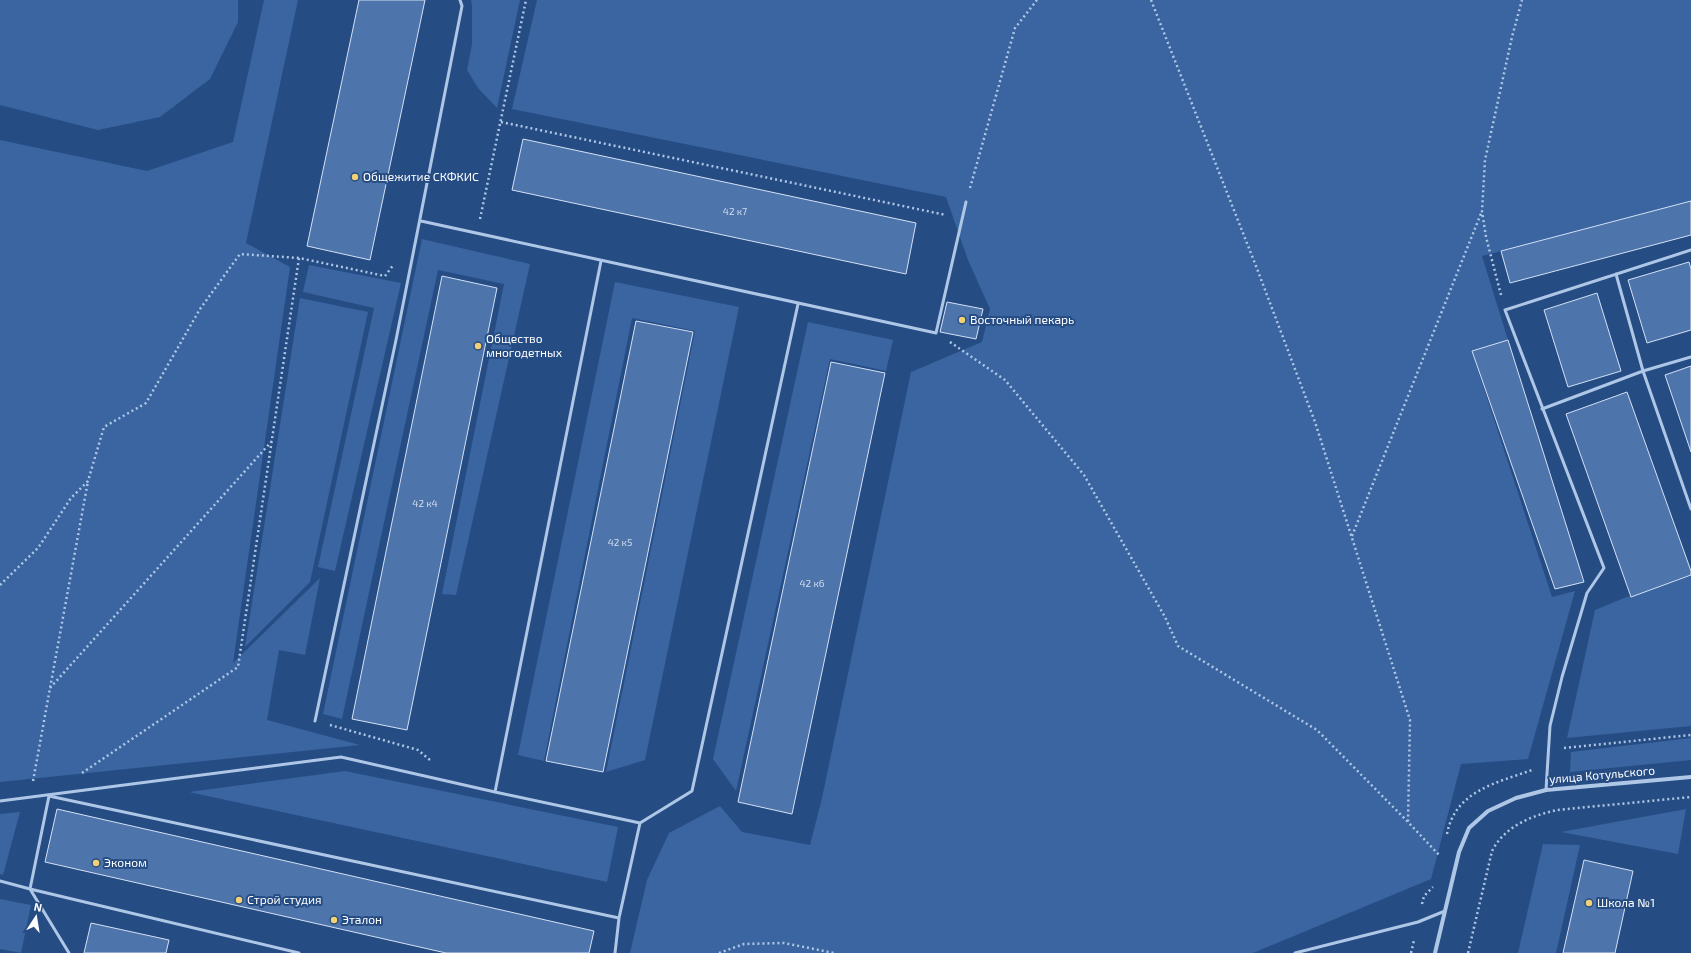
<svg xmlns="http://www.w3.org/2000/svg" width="1691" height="953" viewBox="0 0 1691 953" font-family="'Exo 2',sans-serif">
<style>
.green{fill:#3a65a0}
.building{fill:#4e75ab;stroke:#d3e1f6}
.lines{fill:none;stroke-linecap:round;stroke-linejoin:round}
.path{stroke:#afc7e7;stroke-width:2.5;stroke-dasharray:2 3;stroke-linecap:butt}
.service{stroke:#afc7e7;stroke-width:3}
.minor{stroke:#afc7e7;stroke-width:4}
.poi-dot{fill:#f1d174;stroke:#264c84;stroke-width:1.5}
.labels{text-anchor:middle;stroke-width:4;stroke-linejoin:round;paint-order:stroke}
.number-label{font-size:10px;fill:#d3dcea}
.poi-label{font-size:12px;fill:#fff;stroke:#264c84;text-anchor:start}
.street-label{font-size:12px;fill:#fff;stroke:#264c84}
</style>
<rect width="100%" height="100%" fill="#264c84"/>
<!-- green -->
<path class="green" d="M0 0H238V22L210 79 160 117 98 130 0 105Z
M264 0H298L246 243 290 267 233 663 320 578 305 655 279 650 267 720 360 745 0 782V140L147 171 233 142Z
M471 0H520L497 108 478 88 467 70 472 44V6Z
M537 0H1691V201L1482 256 1508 340 1472 352 1552 597 1575 591 1528 759 1461 764 1431 879 1253 953H630L647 880 669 833 720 806 742 832 810 845 822 798 911 372 982 342 990 309 968 260 946 197 512 109Z
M422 239 530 264 456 595 442 594 504 284 438 270 342 719 323 714Z
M309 265 401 283 335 571 318 567 374 308 303 292Z
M615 282 739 307 645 760 606 772 695 331 632 318 544 761 518 755Z
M300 298 368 312 310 582 245 647Z
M808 322 893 340 886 371 830 359 736 791 713 759Z
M1691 576V726L1567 738 1595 610 1624 598Z
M1691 738V760L1570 772 1571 752Z
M345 771 618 827 607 882 189 792Z
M1686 809 1678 854 1561 832Z
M20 812 3 875 0 874V814Z
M1543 844 1580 845 1556 953H1518Z
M0 899 31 905 21 953 0 949Z"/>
<!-- building -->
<path class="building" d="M359 0H425L370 260 307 246Z
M523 139 916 223 906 274 512 190Z
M1691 201V235L1510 283 1501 251Z
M1689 262 1691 269V330L1647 343 1628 280Z
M442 276 497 288 407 730 352 719Z
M1597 293 1621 371 1568 387 1544 310Z
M947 302 983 309 976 339 940 332Z
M636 321 693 332 603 772 546 761Z
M1508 340 1584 582 1555 589 1472 351Z
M831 362 885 373 792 814 738 802Z
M1691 366V452L1665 375Z
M1627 392 1691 571V575L1631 597 1566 414Z
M57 809 594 931 589 953H446L45 862Z
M1584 860 1633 871 1615 953H1563Z
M91 923 169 940 166 953H84Z"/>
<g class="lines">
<!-- path -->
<path class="path" d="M1151 0 1256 266 1315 422 1410 720 1408 822
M501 122 946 215
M970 188 1015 28 1037 0
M480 219 526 0
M1501 295 1486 237 1482 211 1485 160 1512 37 1522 0
M950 342 1005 380 1084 475 1165 617 1178 646 1317 730 1408 822 1440 856
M1352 536 1482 211
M0 585 38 548 71 498 88 481 104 427 146 403 200 309 240 254 299 258
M50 688 272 441
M330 725 418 750 430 760
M1564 748 1691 735
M82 773 238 667 299 258 385 276 394 264
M33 781 88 481
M1447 834C1455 791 1496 783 1532 770
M1422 904 1424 896 1433 887
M719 953 744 944 784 943 834 953
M1411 953 1414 940
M1468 953 1492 851C1505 826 1531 816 1557 810L1691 797"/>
<!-- service -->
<path class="service" d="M421 221 936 333 966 202
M1616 274 1643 371 1691 509
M1542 409 1643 371 1691 357
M315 721 396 340 462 6 460 0
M1546 790 1550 726 1562 677 1587 593 1604 568 1505 310 1691 250
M495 792 640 823 692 791 798 304
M0 801 341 757 495 792 601 261
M0 881 30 889 69 953
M299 953 30 889 49 796 619 918
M615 953 619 918 640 823
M1295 953 1418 922 1445 911"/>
<!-- minor -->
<path class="minor" d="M1435 953 1459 852 1469 828 1488 811 1516 798 1546 790 1691 777"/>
</g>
<!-- markers -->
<g class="poi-dot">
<circle cx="355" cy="177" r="4"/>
<circle cx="962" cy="320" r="4"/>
<circle cx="478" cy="346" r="4"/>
<circle cx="96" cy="863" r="4"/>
<circle cx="239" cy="900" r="4"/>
<circle cx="1589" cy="903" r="4"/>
<circle cx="334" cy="920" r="4"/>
</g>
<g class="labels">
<!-- number labels -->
<g class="number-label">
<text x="735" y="215">42 к7</text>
<text x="425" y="507">42 к4</text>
<text x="620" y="546">42 к5</text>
<text x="812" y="587">42 к6</text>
</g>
<!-- poi labels -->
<g class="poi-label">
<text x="363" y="181">Общежитие СКФКИС</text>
<text x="970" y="324">Восточный пекарь</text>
<text x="486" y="343">Общество<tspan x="486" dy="14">многодетных</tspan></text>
<text x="104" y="867">Эконом</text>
<text x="247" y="904">Строй студия</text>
<text x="1597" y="907">Школа №1</text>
<text x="342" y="924">Эталон</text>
</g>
<!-- street labels -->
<g class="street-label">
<text transform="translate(1602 775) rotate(-5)" y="4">улица Котульского</text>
</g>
</g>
<!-- north arrow -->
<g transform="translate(36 917) rotate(12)" stroke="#264c84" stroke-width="3" paint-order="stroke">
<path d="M0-3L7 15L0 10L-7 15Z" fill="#ffffff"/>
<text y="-6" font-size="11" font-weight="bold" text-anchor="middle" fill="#ffffff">N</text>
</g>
</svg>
